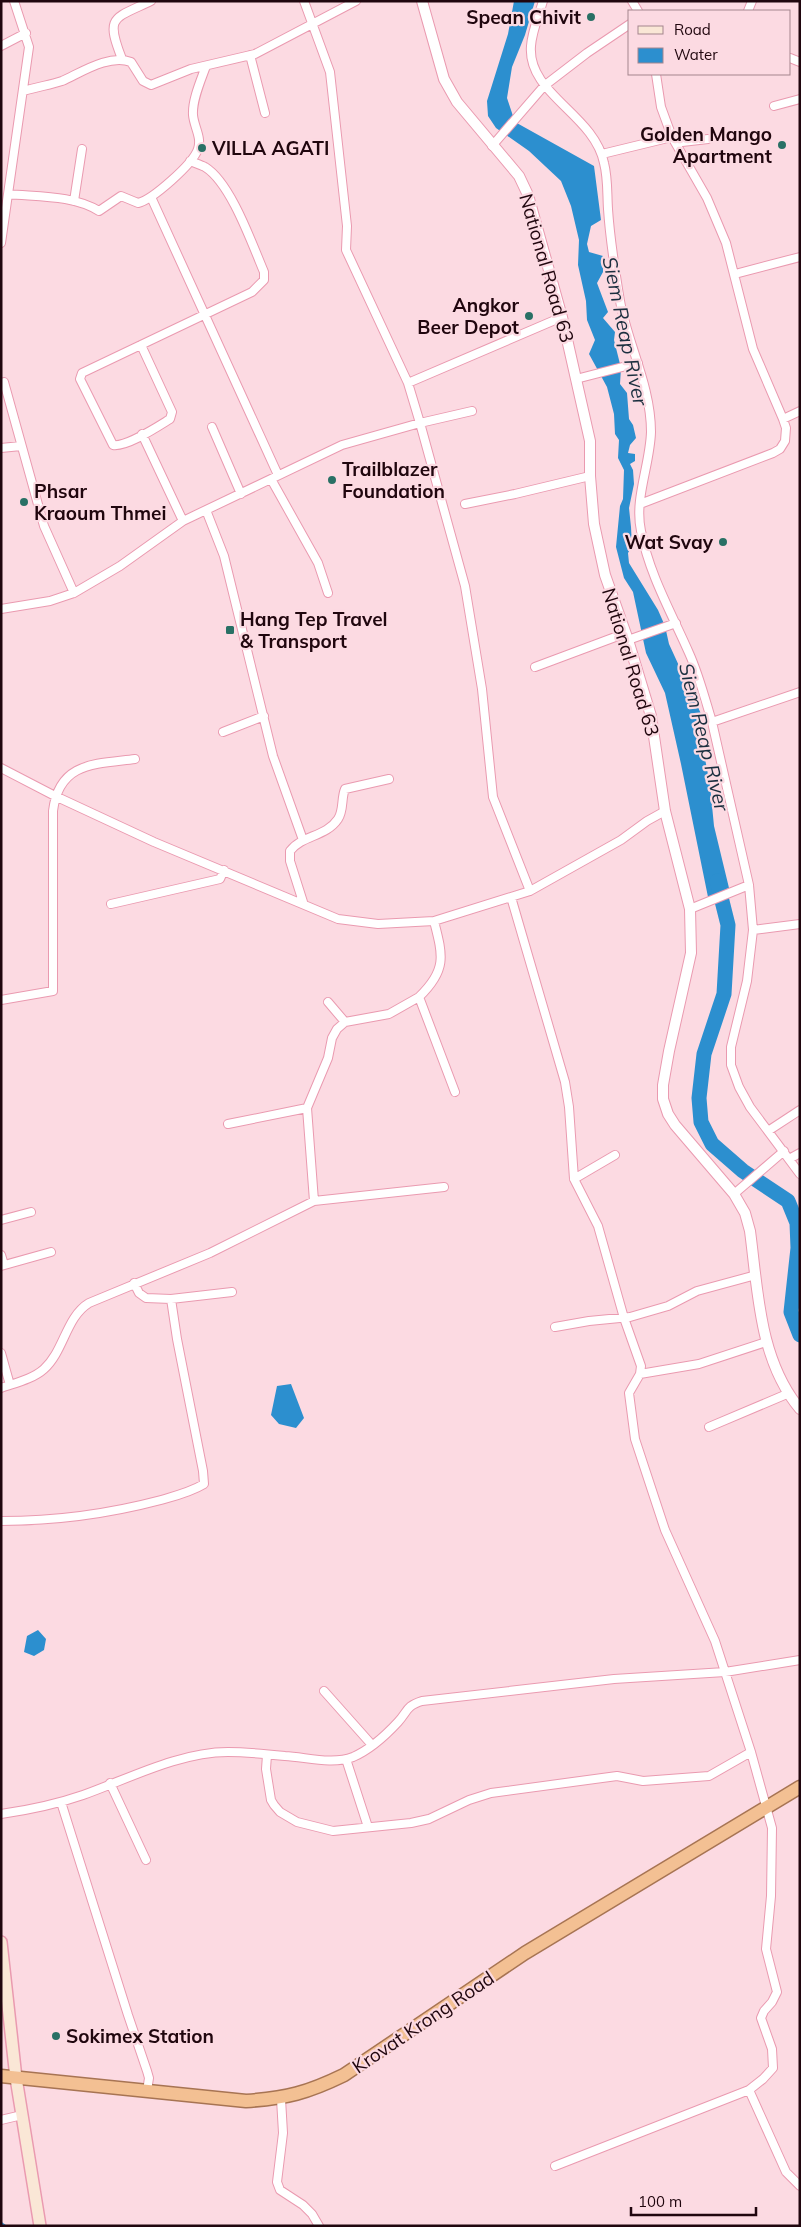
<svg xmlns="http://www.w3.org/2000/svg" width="801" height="2227" viewBox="0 0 801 2227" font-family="Mulish,sans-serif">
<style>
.water{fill:#2c8fcf}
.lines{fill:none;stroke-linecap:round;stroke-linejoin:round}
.stream{stroke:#2c8fcf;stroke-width:2.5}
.river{stroke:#2c8fcf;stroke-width:15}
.minor-casing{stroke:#ea9ab0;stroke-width:10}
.tertiary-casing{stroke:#ea9ab0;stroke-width:12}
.secondary-casing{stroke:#ea9ab0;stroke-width:14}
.trunk-casing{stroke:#a77453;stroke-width:15}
.minor{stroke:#fff;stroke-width:8}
.tertiary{stroke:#fff;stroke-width:10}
.secondary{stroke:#fae7d6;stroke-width:11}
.trunk{stroke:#f3c093;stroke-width:12}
.poi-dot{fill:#297065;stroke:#fcdae2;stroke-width:2}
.labels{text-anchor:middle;stroke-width:4.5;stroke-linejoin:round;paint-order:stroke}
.poi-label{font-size:19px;font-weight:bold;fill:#20060e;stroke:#fcdae2;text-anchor:start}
.street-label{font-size:19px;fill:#20060e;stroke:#fcdae2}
.water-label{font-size:20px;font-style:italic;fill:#1b2f3f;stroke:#fcdae2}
</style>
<rect width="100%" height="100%" fill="#fcdae2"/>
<!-- water -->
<path class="water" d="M514 1H535L525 35 512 67 507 98 515 122 594 166 601 220 591 226 587 244 589 252 603 256V272L597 283 608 312 603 318 615 332 614 340 621 368 620 384 627 393 629 419 633 425 636 438 630 445 628 453 635 454V461L630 464 633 470 634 484 629 508 631 527 632 546 628 553 629 563 658 610 665 626 669 644 702 716V743L710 785 714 826 729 888 708 897 681 764 665 693 646 653 633 592 624 578 616 547 620 506 623 499 624 470 618 458 619 440 615 434 614 414 607 387 589 354 595 340 587 320 586 301 578 265 579 240 571 206 561 181 529 151 496 128 488 116 487 101 508 34Z
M291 1384 304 1418 296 1428 279 1424 271 1415 277 1386Z
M38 1630 46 1639 44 1650 34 1656 24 1652 27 1636Z"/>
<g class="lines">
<!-- stream -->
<path class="stream" d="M1 2223 5 2226"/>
<!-- river -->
<path class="river" d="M717 881 728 925 724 994 704 1054 699 1098 701 1122 712 1144 743 1171 788 1201 797 1223 798 1248 791 1312 800 1335"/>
<!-- minor casing -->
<g class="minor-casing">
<path id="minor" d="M304 1 330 72 347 226 346 250 408 383 420 423 465 586 482 689 493 797 530 891
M543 1C539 15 532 31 531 46 527 94 594 114 604 163 608 178 607 194 608 209 610 240 615 271 620 301 628 345 651 386 651 432 650 465 634 499 641 531 649 574 672 614 689 653 699 675 705 699 712 722L749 885 753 930 747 981 731 1047V1065L739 1087 750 1107 800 1174
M632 1 638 11
M748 11 752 1
M1 46 26 33
M250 55 265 113
M790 58 800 62
M122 59C105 16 113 19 151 1
M24 91C36 87 50 85 62 81 82 72 109 54 131 62L143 81 151 85 191 69 255 54 356 1
M774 106 800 99
M492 146 544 86 587 53 630 24
M602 154 672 137 682 142 708 139
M8 194C38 197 73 195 99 211L121 196 138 203C152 200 193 164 198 149 202 137 194 127 193 115 192 100 201 80 206 66
M151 197 278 475
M74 201 82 149
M1 243 29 47 14 1
M735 274 800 257
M141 345 172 412 170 419C157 427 127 447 113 445L80 379 82 373 252 292 264 280V272C252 244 231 183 205 167 201 165 195 163 190 161
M576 379 638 363
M4 382 44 526 74 593
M408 383 562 317
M783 419 800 411
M212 427 241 494
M142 434 183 521
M1 448 21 446
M271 479 318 563 328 593
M465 504 515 494 590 476
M640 504 773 453 780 449 785 441 786 428 783 419 753 349 726 243 707 198 672 137 661 107 656 74
M206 510 224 556 273 756 303 840
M1 609 50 601 74 593 120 566 183 521 342 445 420 423 472 411
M628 640 676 623
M535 667 626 633
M712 722 800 692
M223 732 264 716
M1 768 55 796 154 842 338 919 378 924 434 921 530 891 621 840 647 821 665 811
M511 897 565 1082 569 1107 574 1179 598 1226 624 1318 641 1366 640 1374 629 1393 635 1439 665 1530 715 1641 751 1752 772 1828 771 1896 766 1949 777 1992 772 2002 764 2011 761 2018 772 2049 773 2068 763 2079 749 2090 555 2166
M303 902 290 861V851C302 835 326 837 338 819 344 810 341 798 345 789L389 779
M111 904 220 879 224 870
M690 909 749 885
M434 921C443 956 447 970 419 997L455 1092
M753 930 800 924
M1 1000 53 991V811C59 762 95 764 135 759
M328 1002 345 1022 389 1014 419 997
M228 1124 307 1108
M768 1131 800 1110
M789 1159 800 1153
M574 1179 615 1155
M734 1194 784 1151
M314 1201 444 1187
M1 1220 31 1212
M1 1255 4 1265
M1 1266 51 1252
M134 1283 139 1293 146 1298 171 1299 232 1292
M555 1327 589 1321 630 1317 668 1306 697 1291 756 1275
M1 1353 10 1385
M640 1374 699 1364 766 1342
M1 1388C15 1383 33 1379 44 1369 64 1351 66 1317 89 1303L210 1253 314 1201 307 1108 328 1058 332 1038 337 1029 345 1022
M709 1427 787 1394
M1 1521C55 1521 108 1514 161 1500 175 1496 191 1492 204 1484L203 1471 177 1339 171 1299
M324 1691 372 1745
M267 1755 266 1769 271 1800 274 1805 280 1812 297 1822 333 1831 411 1823 429 1819 469 1800 491 1793 617 1776 643 1781 709 1776 751 1752
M346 1759 368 1827
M110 1783 146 1860
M61 1802 128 2015 147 2071 149 2078 147 2091
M1 1814C29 1810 57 1804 83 1795 128 1779 179 1752 228 1752 247 1752 266 1754 285 1756 306 1757 332 1765 353 1757 369 1750 386 1735 398 1722 408 1711 406 1706 422 1701L614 1679 725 1672 800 1660
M749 2090 786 2172 800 2186
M281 2099 283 2133 277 2182 280 2190 303 2205 312 2214 319 2226
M1 2120 22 2115"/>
</g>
<!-- tertiary casing -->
<g class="tertiary-casing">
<path id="tertiary" d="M422 1 444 79 457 102 519 176 528 195 562 317 590 441V476L594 524 605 575 628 640 651 716 665 811 690 909 691 953 669 1051 663 1085V1099L668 1114 675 1125 734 1194 745 1213 750 1231C758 1291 759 1360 800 1409"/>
</g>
<!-- secondary casing -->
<g class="secondary-casing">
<path id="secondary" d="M1 1942 16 2078 40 2226"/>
</g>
<!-- trunk casing -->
<g class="trunk-casing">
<path id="trunk" d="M1 2076 246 2101C287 2098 307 2093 344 2075L525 1953 800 1787"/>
</g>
<!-- minor -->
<use href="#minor" class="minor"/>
<!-- tertiary -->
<use href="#tertiary" class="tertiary"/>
<!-- secondary -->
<use href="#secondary" class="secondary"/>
<!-- trunk -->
<use href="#trunk" class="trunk"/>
</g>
<!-- markers -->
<g class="poi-dot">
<circle cx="591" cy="17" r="5"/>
<circle cx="782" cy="145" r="5"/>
<circle cx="202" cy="148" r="5"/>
<circle cx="529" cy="316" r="5"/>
<circle cx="332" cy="480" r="5"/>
<circle cx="24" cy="502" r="5"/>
<circle cx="723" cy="542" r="5"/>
<rect x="225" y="625" width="10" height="10" rx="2.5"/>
<circle cx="56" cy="2036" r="5"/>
</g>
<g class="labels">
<!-- poi labels -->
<g class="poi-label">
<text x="581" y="24" text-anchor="end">Spean Chivit</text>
<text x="772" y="141" text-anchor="end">Golden Mango<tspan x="772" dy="22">Apartment</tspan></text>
<text x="212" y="155">VILLA AGATI</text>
<text x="519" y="312" text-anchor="end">Angkor<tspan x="519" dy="22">Beer Depot</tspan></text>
<text x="342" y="476">Trailblazer<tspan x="342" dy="22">Foundation</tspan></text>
<text x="34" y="498">Phsar<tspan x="34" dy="22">Kraoum Thmei</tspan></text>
<text x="713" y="549" text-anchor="end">Wat Svay</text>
<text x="240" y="626">Hang Tep Travel<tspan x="240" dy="22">&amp; Transport</tspan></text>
<text x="66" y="2043">Sokimex Station</text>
</g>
<!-- street labels -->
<g class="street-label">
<text transform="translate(547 268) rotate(74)" y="7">National Road 63</text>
<text transform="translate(631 662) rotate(73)" y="7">National Road 63</text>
<text transform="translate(423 2022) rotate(-34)" y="7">Krovat Krong Road</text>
</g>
<!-- water labels -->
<g class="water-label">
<text transform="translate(625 331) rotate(78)" y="7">Siem Reap River</text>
<text transform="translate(704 737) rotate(76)" y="7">Siem Reap River</text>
</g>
</g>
<!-- border -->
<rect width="801" height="2227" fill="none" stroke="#20060e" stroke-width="5"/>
<!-- legend -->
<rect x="628" y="10" width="162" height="65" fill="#fcdae2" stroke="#a4858d"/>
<rect x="638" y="26" width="25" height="8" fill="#fae7d6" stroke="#a4858d"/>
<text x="674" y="35" font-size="15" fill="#20060e">Road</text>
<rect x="638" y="48" width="25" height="15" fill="#2c8fcf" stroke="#a4858d"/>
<text x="674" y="60" font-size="15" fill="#20060e">Water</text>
<!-- scale -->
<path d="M631 2207v8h125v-8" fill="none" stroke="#20060e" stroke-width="2.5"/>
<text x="638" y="2207" font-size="15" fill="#20060e" stroke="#fcdae2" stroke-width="4" paint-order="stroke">100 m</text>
</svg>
